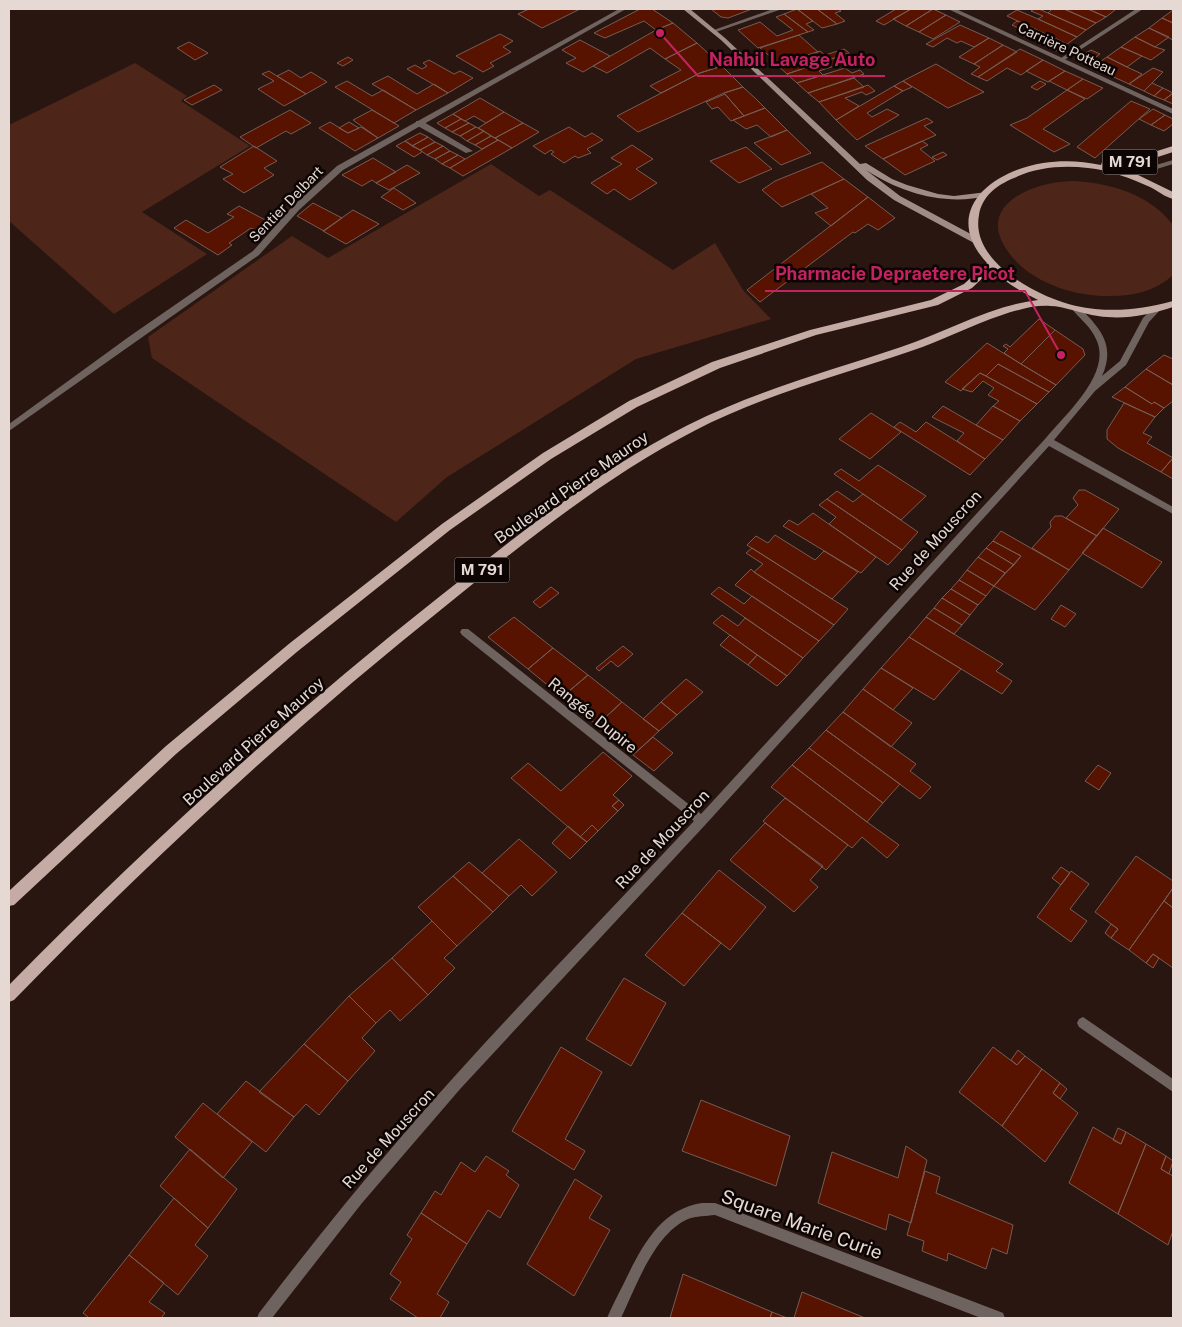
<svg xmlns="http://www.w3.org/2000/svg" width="1182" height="1327" viewBox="0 0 1182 1327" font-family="'Public Sans',sans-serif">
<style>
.green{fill:#4d2519}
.building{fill:#571300;stroke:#755c55}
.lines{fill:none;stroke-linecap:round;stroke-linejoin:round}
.service{fill:#6f6360;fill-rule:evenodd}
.minor{fill:#6f6360;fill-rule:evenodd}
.secondary{fill:#9f8c87;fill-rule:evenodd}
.primary{fill:#c4aca5;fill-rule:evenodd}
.labels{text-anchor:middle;stroke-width:5;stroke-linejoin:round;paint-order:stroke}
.far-street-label{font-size:14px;fill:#e6d8d3;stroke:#0c0503}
.shield{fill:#0c0503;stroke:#a59995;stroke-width:1}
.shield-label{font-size:15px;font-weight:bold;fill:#e6d8d3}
.street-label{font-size:16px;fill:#e6d8d3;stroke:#0c0503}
.near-street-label{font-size:19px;fill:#e6d8d3;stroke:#0c0503}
.leader{fill:none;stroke:#c42261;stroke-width:2}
.callout-dot{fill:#c42261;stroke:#0c0503;stroke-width:2}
.callout-label{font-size:18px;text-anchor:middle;font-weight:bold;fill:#c42261;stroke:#0c0503;stroke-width:5;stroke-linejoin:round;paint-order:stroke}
</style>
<rect width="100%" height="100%" fill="#291610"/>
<!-- green -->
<path class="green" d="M135 63 187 96 181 101 250 146 142 212 207 254 114 314 9 221V125Z
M491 164 539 196 550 190 673 270 715 243 743 290 771 319 636 359 447 477 396 522 152 358 148 337 292 236 328 258Z
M1071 181C1108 182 1150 194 1173 225L1172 276C1155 291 1133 296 1111 296 1075 297 1031 283 1009 253 973 205 1033 182 1071 181Z"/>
<!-- building -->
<path class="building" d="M529 9H580L542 28 518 14Z
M640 9H652L673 23 656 30 644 21 605 38 594 33Z
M711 9H752L728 18 721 17Z
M797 9H817L837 24 822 28Z
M797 9 813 21 806 24 814 30 808 32 784 14Z
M817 9H838L841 11 835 13 845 21 837 24Z
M896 9H911L884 25 876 21Z
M911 9H933L906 26 893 19Z
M933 9 946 15 919 32 906 26Z
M1034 9H1039L1086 30 1077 37 1038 19 1043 16 1031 11Z
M1052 9H1064L1096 23 1086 30 1048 13Z
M1064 9H1088L1106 17 1096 23Z
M1088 9H1112L1115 10 1106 17Z
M1017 10 1038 19 1077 37 1067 44 1007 16Z
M1173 10V23L1162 18Z
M784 14 808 32 758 48 738 30 760 22 777 36 793 30 776 17Z
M946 15 960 22 933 39 919 32Z
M1162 18 1173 23V40L1149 28Z
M1017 21 1067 44 1056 51 1018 33 1022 30 1012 25Z
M673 23 697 43 665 59 650 48 607 73 593 66 656 30Z
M960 25 989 38 974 47 961 41 957 43 947 38 933 47 926 44Z
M1149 28 1169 37 1155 47 1135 37Z
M500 34 513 41 503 47 511 52 490 63 494 66 483 72 456 56Z
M799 35 818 52 779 64 760 48Z
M1135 37 1155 47 1165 50 1151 60 1121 47Z
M989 38 1003 45 974 64 959 57Z
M580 40 610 56 583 72 566 63 576 58 562 50Z
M189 42 208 53 195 60 177 48Z
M697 43 722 66 700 73 661 93 650 86 681 70 665 59Z
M1003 45 1017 52 978 77 971 74 980 67 974 64Z
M1121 47 1142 56 1127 67 1107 57Z
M844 49 849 53 787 74 777 65 820 51 825 55Z
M1020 49 1043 60 1021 75 1007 68 987 81 978 77Z
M1091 50 1100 54 1088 63 1078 58Z
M849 53 856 59 819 71 823 75 797 83 787 74Z
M348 57 353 60 343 66 337 63Z
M1107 57 1127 67 1142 74 1129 84 1092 67Z
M429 60 454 74 460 71 473 78 448 93 407 69 415 65 422 69 427 66 423 63Z
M1043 60 1065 71 1048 82 1026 71Z
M936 64 968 83 984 92 948 108 903 81Z
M722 66 743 87 724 93 638 132 617 116 700 73Z
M845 68 852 73 860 70 864 74 808 93 797 83Z
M1153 68 1163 72 1144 91 1129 84Z
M289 70 301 78 311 72 327 82 306 94 277 76Z
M269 71 277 76 306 94 284 106 258 89 274 81 262 74Z
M1065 71 1083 79 1067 90 1049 81Z
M388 76 417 94 434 84 448 93 416 110 372 84Z
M854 78 864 87 819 102 808 93Z
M1083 79 1103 88 1087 99 1067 90Z
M347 81 372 96 383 90 416 110 394 123 335 87Z
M903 81 912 87 903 91 894 86Z
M1040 81 1046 84 1037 90 1031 87Z
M1152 83 1163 88 1154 96 1144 91Z
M214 85 222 90 192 105 184 100Z
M868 85 875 91 866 95 862 92 845 98 859 106 836 120 819 102Z
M894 86 903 91 867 113 872 117 887 109 899 115 857 140 836 120Z
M743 87 756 99 765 108 744 116 724 93Z
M1163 88 1173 93 1164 100 1154 96Z
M1067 90 1085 99 1043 129 1070 144 1054 152 1010 125 1027 118Z
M1173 93V104L1164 100Z
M725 94 744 116 731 121 718 107 712 109 706 102Z
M480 98 504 112 486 123 474 116 465 121 453 114Z
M1131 101 1150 109 1095 158 1077 147Z
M765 108 787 130 771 137 757 125 746 129 733 120Z
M1153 109 1165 115 1151 125 1139 119Z
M290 110 311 123 291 134 286 131 256 148 240 137Z
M372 110 394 123 399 126 378 138 353 120Z
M504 112 523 123 495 138 478 128Z
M453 114 461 119 445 128 437 123Z
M1165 115 1173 119V124L1164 131 1151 125Z
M927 118 933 122 924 126 936 135 883 159 865 146Z
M461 119 469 123 452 132 445 128Z
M330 122 348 133 361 127 378 138 355 151 319 128Z
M349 122 359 128 348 133 339 128Z
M469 123 476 127 460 136 452 132Z
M523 123 539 132 512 148 495 138Z
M476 127 484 131 467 141 460 136Z
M569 127 585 137 592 133 603 140 587 149 591 153 578 158 575 156 564 163 551 154 554 152 551 150 545 154 533 146Z
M787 130 811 153 781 165 754 143Z
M484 131 491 136 475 145 467 141Z
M420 133 428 137 412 146 405 141Z
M491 136 498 140 482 149 475 145Z
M428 137 435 142 420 150 412 146Z
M498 140 512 148 463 176 450 168Z
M405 141 420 150 422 152 414 157 396 146Z
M922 141 928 145 920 149 935 161 905 175 883 159Z
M435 142 443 146 427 155 420 150Z
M632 145 653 159 636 169 657 183 630 200 614 189 607 194 591 183 622 164 611 158Z
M254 146 277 161 264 168 274 175 244 193 223 179 233 174 220 167Z
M443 146 450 151 435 159 427 155Z
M746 147 772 169 739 183 710 161Z
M450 151 458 155 442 164 435 159Z
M943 152 947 155 937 160 932 157Z
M458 155 465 159 450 168 442 164Z
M373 158 396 172 376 183 372 180 362 186 342 175Z
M822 162 844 179 782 207 762 190 775 181Z
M407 165 420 173 389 190 376 183Z
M844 179 868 197 831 226 815 213 828 208 811 194Z
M394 188 416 203 403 210 381 197Z
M868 197 895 218 878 230 868 224 855 233 853 232 760 302 747 290Z
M313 203 342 218 324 231 297 216Z
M239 206 267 221 255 230 251 228 229 243 232 245 218 255 174 228 186 220 208 233 234 217 227 214Z
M353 210 379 224 346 244 323 231Z
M1039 319 1055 330 1021 364 1004 353 1008 349 1003 346 1006 344 1010 347Z
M1055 330 1083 349 1085 355 1056 385 1021 364Z
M987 343 1021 364 1056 385 1049 392 998 364 986 376 980 373 961 391 945 382Z
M1164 355 1173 359V385L1146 369Z
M998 364 1049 392 1037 404 986 376Z
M1146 369 1173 385V401L1164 408 1154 402 1152 404 1125 387Z
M980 373 986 376 1037 404 1020 421 993 406 999 401 988 395 994 388 983 381 972 392 962 389Z
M1125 387 1152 404 1154 402 1164 408 1155 417 1112 397Z
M1124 403 1155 417 1143 433 1152 437 1147 443 1173 458 1161 472 1118 448 1107 439V430Z
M943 406 976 425 1003 440 985 459 957 441 964 433 932 417Z
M993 406 1020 421 1003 440 976 425Z
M871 413 901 432 870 459 839 439Z
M900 422 916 432 926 422 985 459 970 475 894 427Z
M1173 458V479L1161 472Z
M878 465 926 496 901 520 834 474 841 469 859 481Z
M1079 490H1085L1119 509 1097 536 1066 518 1078 505 1073 498Z
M837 491 853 502 863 494 918 532 902 550 827 499Z
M827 499 902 550 888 565 829 524 836 517 819 505Z
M813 513 876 557 861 573 783 526 789 520 798 525Z
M1055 516H1062L1097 536 1069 570 1032 548 1051 527 1050 522Z
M1103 528 1162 562 1142 588 1082 553Z
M1001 531 1069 570 1035 610 994 586 1021 556 993 541Z
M775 535 815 560 824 551 858 572 832 599 747 545 756 536 768 543Z
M993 541 1021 556 1014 565 986 548Z
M752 548 832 599 848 609 834 625 754 572 763 564 746 553Z
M986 548 1014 565 1005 573 978 557Z
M978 557 1005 573 994 586 967 570Z
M751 569 754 572 834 625 819 641 735 585Z
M967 570 994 586 986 596 959 580Z
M959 580 986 596 978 605 951 589Z
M551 587 559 593 540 608 533 602Z
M719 587 744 604 752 596 819 641 803 658 711 594Z
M951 589 978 605 970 615 942 598Z
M942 598 970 615 962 625 934 608Z
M1061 605 1076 614 1065 627 1051 619Z
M934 608 962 625 954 634 926 617Z
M722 615 738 626 745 618 803 658 787 676 713 623Z
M514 617 553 648 528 669 488 637Z
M926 617 1003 664 996 671 1012 681 1002 694 909 637Z
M730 635 757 655 748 665 720 645Z
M909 637 961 669 934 700 881 668Z
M623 646 633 654 618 667 611 661 599 671 596 668Z
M553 648 588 675 562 697 528 669Z
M757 655 787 676 777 686 748 665Z
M881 668 913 688 893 710 863 689Z
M588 675 622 702 597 725 562 697Z
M686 679 703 692 677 715 661 702Z
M863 689 912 723 891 747 843 712Z
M622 702 659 731 633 755 597 725Z
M661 702 677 715 659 731 643 719Z
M843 712 916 764 910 771 931 787 920 799 826 730Z
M826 730 900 784 883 803 809 748Z
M653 737 673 753 654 771 633 755Z
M809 748 883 803 867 822 792 765Z
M603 752 632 776 613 795 619 800 612 806 618 811 598 831 592 825 580 837 511 778 528 763 561 791Z
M792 765 867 822 899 845 887 858 862 837 852 848 771 787Z
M1098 765 1111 773 1099 790 1085 781Z
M785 798 848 845 826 870 763 821Z
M619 800 624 805 618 811 612 806Z
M765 823 823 866 810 880 818 887 794 912 730 860Z
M592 825 598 831 587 842 580 837Z
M568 826 587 842 570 859 552 843Z
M519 839 557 872 532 896 521 885 509 896 482 873Z
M1136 856 1173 881V888L1129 950 1111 938 1118 929 1095 912Z
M469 862 509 896 493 912 453 876Z
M1061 867 1070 873 1061 885 1052 878Z
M719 870 766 907 730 950 682 913Z
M1071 871 1089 884 1070 909 1087 921 1071 942 1037 917Z
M453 876 493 912 457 946 418 907Z
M1173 888V908L1164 901Z
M1164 901 1173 908V968L1153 954 1146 963 1129 950Z
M682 913 721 943 684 986 645 955Z
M432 921 457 946 444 958 455 968 428 995 392 958Z
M1111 924 1118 929 1111 938 1105 933Z
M1153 954 1159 958 1153 968 1146 963Z
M392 958 428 995 400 1021 390 1010 376 1023 349 996Z
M624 978 666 1003 631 1066 586 1039Z
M349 996 376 1023 362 1038 375 1051 348 1081 304 1044Z
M304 1044 348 1081 319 1115 306 1104 294 1117 259 1092Z
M561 1047 602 1072 565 1139 585 1151 574 1170 512 1131Z
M993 1047 1017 1065 1025 1056 1042 1069 1002 1126 959 1092Z
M1018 1050 1025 1056 1017 1065 1011 1060Z
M1042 1069 1060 1083 1053 1093 1078 1113 1045 1162 1002 1126Z
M246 1081 294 1117 266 1152 217 1114Z
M1060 1083 1067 1089 1060 1099 1053 1093Z
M701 1100 790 1136 776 1186 682 1151Z
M203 1103 252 1142 223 1178 175 1137Z
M1093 1127 1121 1144 1126 1132 1146 1144 1118 1214 1069 1183Z
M1118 1128 1126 1132 1121 1144 1113 1140Z
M1146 1144 1166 1156 1161 1169 1173 1176V1231L1168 1245 1118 1214Z
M906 1146 927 1160 911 1223 889 1214 886 1230 818 1203 832 1152 898 1178Z
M190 1149 237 1189 208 1228 160 1186Z
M486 1156 509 1171 506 1175 519 1185 500 1218 488 1210 467 1244 421 1213 435 1191 441 1195 461 1162 475 1172Z
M1166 1156 1173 1161 1169 1174 1161 1169Z
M925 1171 940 1177 936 1193 1013 1225 1007 1254 992 1248 986 1269 948 1253 947 1261 922 1251 924 1241 907 1235Z
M575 1179 602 1196 589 1218 610 1230 574 1296 527 1264Z
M174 1198 208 1228 195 1245 208 1256 178 1295 129 1255Z
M421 1213 467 1244 437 1294 449 1302 440 1318H418L390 1299 401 1282 390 1274 412 1239 407 1235Z
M129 1255 164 1283 149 1302 165 1313 161 1318H89L83 1313Z
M683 1274 772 1312 770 1318H670Z
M802 1292 865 1318H794Z
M772 1312 787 1318H770Z"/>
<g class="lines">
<!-- service -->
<path class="service" d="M1136 9H1143L1063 61 1058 60Z
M416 121H422L473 151 466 153 416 125Z
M1173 160V164L1147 172 1121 174 1117 172 1121 170 1146 168Z"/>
<!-- minor -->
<path class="minor" d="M619 9H626L343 170 299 210 259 255 9 431V424L130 336 253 251 293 206 337 166Z
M773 9H782L716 32 711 31Z
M948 9H956L1173 109V114Z
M1076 306 1079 307C1100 328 1116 345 1102 376L1120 361 1143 318 1154 307H1160L1161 309 1149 322 1126 365 1095 391 1054 440 1173 507V514L1049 446 706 824 461 1088 362 1203 272 1318H257L259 1313C305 1253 352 1194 401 1137 495 1028 596 926 694 821L462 635 460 632 462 629H468L701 814 1045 439C1065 415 1113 373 1096 339 1091 327 1080 319 1072 309Z
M1083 1017 1173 1079V1092L1079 1027 1077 1023 1079 1019Z
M702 1203H715L998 1311 1003 1313 1005 1318H981L715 1215C706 1216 696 1216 688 1219 654 1234 636 1287 621 1318H607C612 1306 618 1295 624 1283 641 1248 660 1209 702 1203Z"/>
<!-- secondary -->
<path class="secondary" d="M683 9H690L725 38 860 164 866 163 892 179 907 185 938 194 954 196 987 192V196C945 206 901 193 866 170L900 196 980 239V243H974L894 200 867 180 721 40Z"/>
<!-- primary -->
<path class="primary" d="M1173 146V152L1136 164 1110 166 1136 174 1173 192V199C1165 197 1158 191 1150 187 1130 178 1109 170 1088 168 1063 165 1037 167 1014 178 997 185 982 196 979 215 970 262 1038 297 1076 306 1110 313 1140 310 1173 301V307C1148 315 1124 320 1098 316 1082 314 1064 306 1050 306 1034 305 1017 310 1002 315 971 325 942 341 911 351 838 376 763 395 694 431 605 477 526 541 448 604 295 726 151 859 14 1000L9 1002V985C145 847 287 717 439 597 518 535 598 470 688 425 756 391 829 371 901 347 947 332 989 306 1038 300 1021 292 1006 283 992 269L972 288 938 305 816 335 720 368 637 407 551 459 450 530 298 651 176 754 14 905 9 906V891L166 746 290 643 442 524 543 453 629 401 712 362 810 330 931 300 964 284 987 263C940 212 991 171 1043 163 1063 160 1082 161 1101 165L1102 162 1135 158Z"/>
</g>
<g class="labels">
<!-- far-street labels -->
<g class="far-street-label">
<text transform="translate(1067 49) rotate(25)" y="5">Carrière Potteau</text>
<text transform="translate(286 204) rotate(-46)" y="5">Sentier Delbart</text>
</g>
<!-- shield labels -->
<g class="shield">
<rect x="1102.5" y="149.5" width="55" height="25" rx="4"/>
<rect x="454.5" y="557.5" width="55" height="25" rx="4"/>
</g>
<g class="shield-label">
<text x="1130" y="167">M 791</text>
<text x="482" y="575">M 791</text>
</g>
<!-- street labels -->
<g class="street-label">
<text transform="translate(571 487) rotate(-35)" y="6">Boulevard Pierre Mauroy</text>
<text transform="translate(935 540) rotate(-48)" y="6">Rue de Mouscron</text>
<text transform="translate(593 715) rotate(39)" y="6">Rangée Dupire</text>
<text transform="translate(253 741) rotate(-42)" y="6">Boulevard Pierre Mauroy</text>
<text transform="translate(662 839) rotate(-47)" y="6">Rue de Mouscron</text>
<text transform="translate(388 1138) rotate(-48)" y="6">Rue de Mouscron</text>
</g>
<!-- near-street labels -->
<g class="near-street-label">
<text transform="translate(802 1224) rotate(20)" y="7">Square Marie Curie</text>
</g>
</g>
<!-- callouts -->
<path class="leader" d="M660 33L698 76H885M1061 355L1025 291H765"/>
<g class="callout-dot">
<circle cx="660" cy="33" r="5"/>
<circle cx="1061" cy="355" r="5"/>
</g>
<g class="callout-label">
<text x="792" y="66">Nahbil Lavage Auto</text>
<text x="895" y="280">Pharmacie Depraetere Picot</text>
</g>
<!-- border -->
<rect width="1182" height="1327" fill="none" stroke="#e6d8d3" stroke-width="20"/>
</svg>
